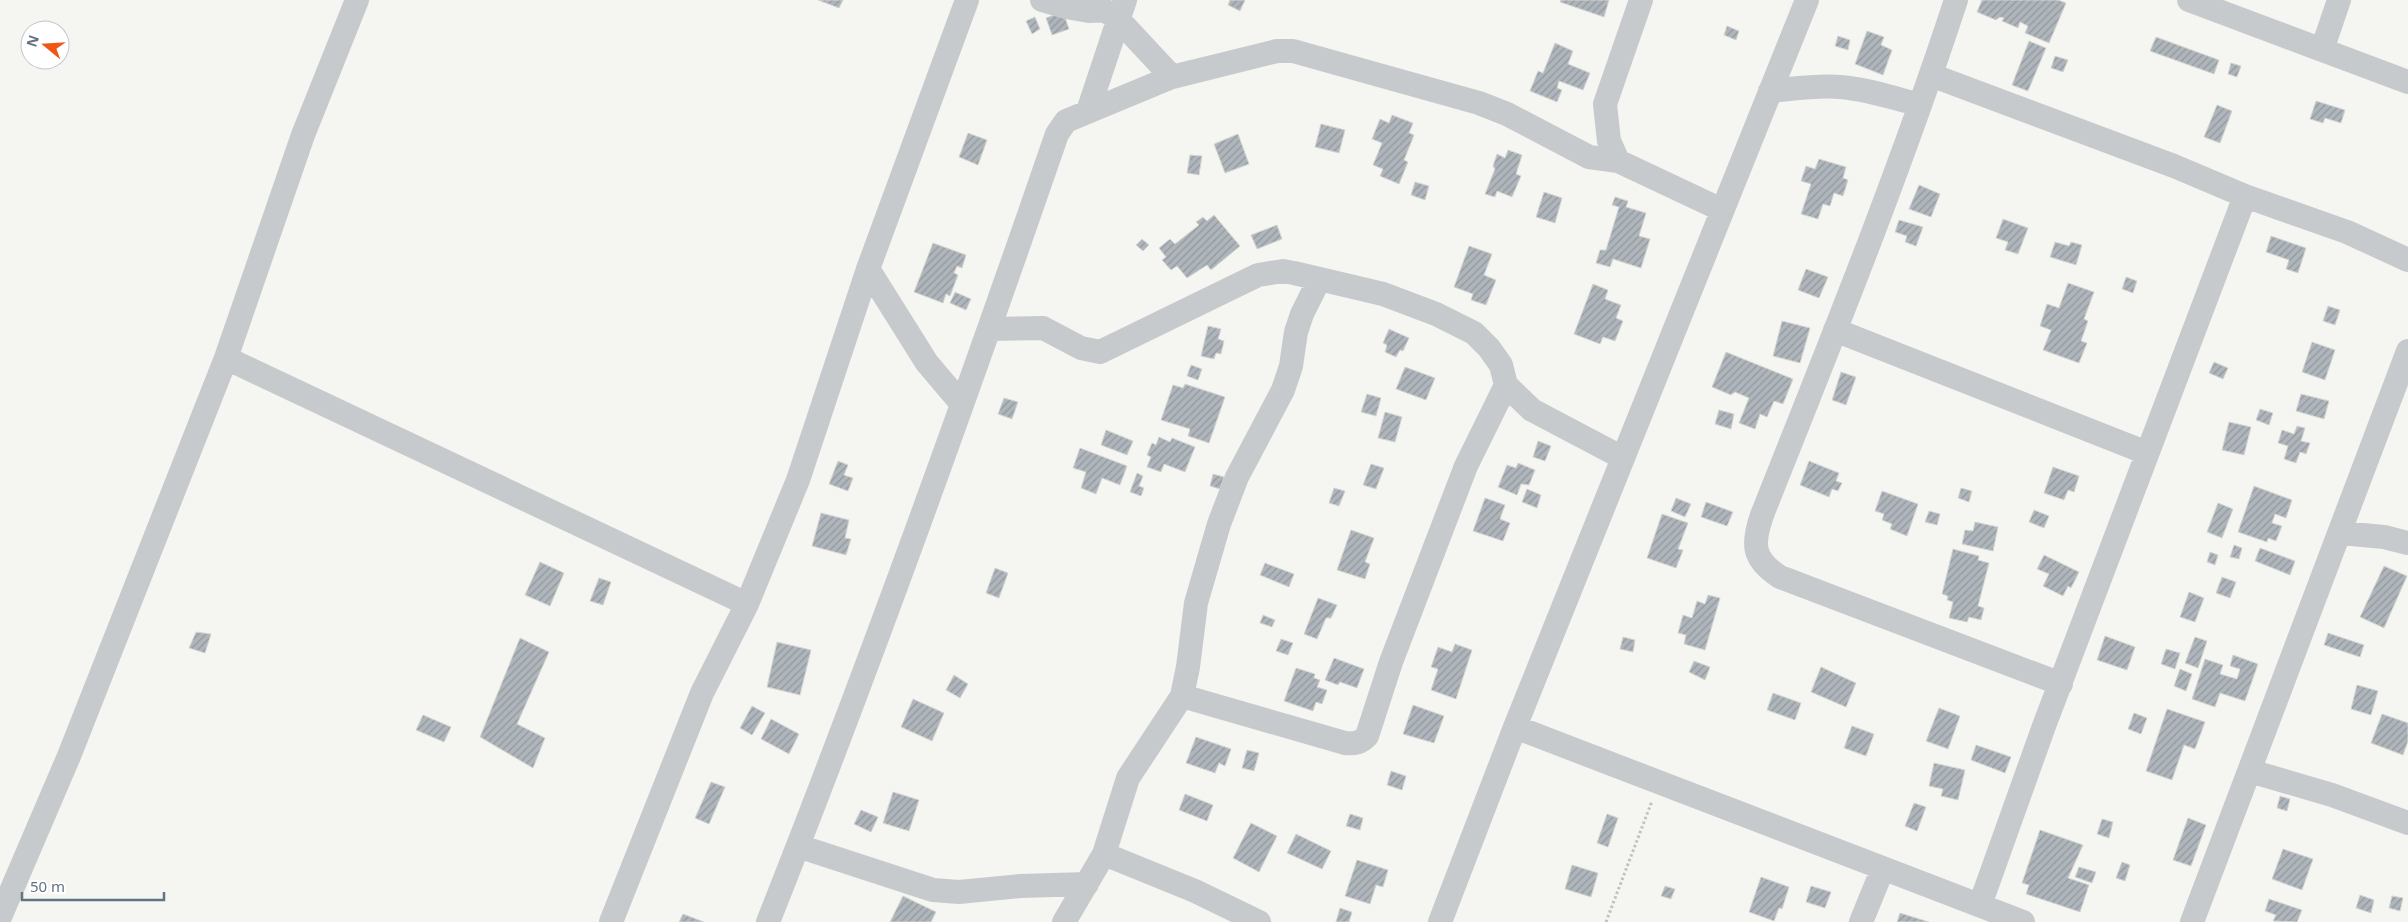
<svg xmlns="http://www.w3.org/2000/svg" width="2408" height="922" viewBox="0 0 2408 922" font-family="'Noto Sans',sans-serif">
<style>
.building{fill:url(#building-hatch);stroke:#d6d6d3}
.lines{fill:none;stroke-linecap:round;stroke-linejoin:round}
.path{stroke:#c0c1c3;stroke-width:3;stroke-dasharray:2.5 2.5;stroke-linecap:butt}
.minor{stroke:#c7cacd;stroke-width:24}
</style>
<defs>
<pattern id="building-hatch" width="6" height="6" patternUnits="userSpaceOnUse" patternTransform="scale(1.25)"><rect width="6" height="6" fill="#afb6bb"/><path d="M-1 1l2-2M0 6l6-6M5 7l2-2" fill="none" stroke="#92989e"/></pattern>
</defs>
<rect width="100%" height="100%" fill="#f5f5f1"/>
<!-- building -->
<path class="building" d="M818 0H843L839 8Z
M1230 0H1245L1240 11 1228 5Z
M1561 0H1609L1604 17 1560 2Z
M1982 0H2058L2066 3 2049 43 2025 33 2028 26 2020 22 2018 28 2002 21 2004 18 2000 17 1996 20 1977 12Z
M1063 12 1069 29 1052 35 1046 18Z
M1035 17 1040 29 1032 34 1026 21Z
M1727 26 1739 31 1736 40 1724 35Z
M1867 31 1884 37 1881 45 1892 50 1883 75 1855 64Z
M1838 36 1850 40 1848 50 1835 46Z
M2156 37 2219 60 2214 74 2150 51Z
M2029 41 2046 48 2028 91 2012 85Z
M1555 43 1573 51 1568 64 1590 73 1583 90 1559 81 1557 88 1562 90 1557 102 1530 91 1538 71 1543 73Z
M2055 56 2068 60 2063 72 2051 68Z
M2231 63 2241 66 2237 77 2228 74Z
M2316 101 2345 110 2341 123 2325 118 2323 123 2310 119Z
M2217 105 2232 111 2220 143 2204 137Z
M1392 115 1413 123 1409 133 1414 135 1404 160 1408 162 1399 184 1380 176 1383 169 1373 165 1382 143 1372 139 1380 119 1389 123Z
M1321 124 1345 130 1339 153 1315 147Z
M968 133 987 140 978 165 959 157Z
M1238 134 1249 164 1225 173 1214 144Z
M1508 150 1522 155 1516 174 1521 176 1512 197 1497 191 1495 197 1485 194 1495 169 1493 166 1497 154 1505 158Z
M1190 155 1202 156 1199 175 1187 173Z
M1819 159 1846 167 1843 178 1848 180 1843 196 1834 193 1830 206 1823 204 1818 219 1801 214 1811 184 1801 181 1806 166 1815 169Z
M1415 182 1429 186 1425 200 1411 195Z
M1919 185 1940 194 1931 217 1909 209Z
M1544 192 1562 198 1555 223 1536 217Z
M1615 197 1628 201 1626 207 1646 213 1639 236 1650 239 1641 268 1613 259 1610 267 1596 263 1600 250H1606L1619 207 1612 205Z
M1214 215 1240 246 1211 270 1207 265 1187 278 1177 266 1171 270 1162 260 1166 257 1159 248 1170 239 1175 244 1199 225 1196 222 1203 217 1207 221Z
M2003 219 2028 228 2018 254 2005 250 2008 242 1996 238Z
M1899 220 1923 227 1916 246 1905 242 1907 236 1895 232Z
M1277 225 1282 239 1257 249 1251 235Z
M2271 236 2306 248 2298 273 2286 269 2289 260 2266 252Z
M1142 239 1149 245 1143 251 1136 245Z
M2055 242 2069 246 2071 242 2082 245 2076 265 2050 257Z
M933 243 966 255 962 268 957 266 954 273 958 275 950 296 946 294 943 303 914 292Z
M1469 246 1492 254 1484 275 1496 280 1486 305 1471 300 1473 294 1454 287Z
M1806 269 1828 277 1819 298 1798 290Z
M2126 277 2137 281 2133 293 2122 289Z
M2068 283 2094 292 2084 319 2088 321 2081 341 2087 343 2079 363 2043 350 2051 330 2040 326 2047 304 2059 308Z
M1593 284 1608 290 1605 299 1621 305 1616 318 1623 321 1615 341 1603 337 1600 344 1574 334Z
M955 292 971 299 966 310 950 303Z
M2328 306 2340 310 2335 325 2323 321Z
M1782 321 1810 328 1800 363 1773 356Z
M1208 326 1221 329 1218 339 1224 341 1221 354 1216 353 1214 359 1201 356Z
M1389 329 1409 338 1403 351 1400 350 1396 357 1385 352 1387 345 1383 343Z
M2312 342 2335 350 2325 380 2302 372Z
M1726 352 1793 379 1783 404 1774 401 1767 417 1760 414 1755 429 1739 423 1749 398 1735 392 1731 395 1712 387Z
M2214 362 2228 368 2223 379 2209 373Z
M1191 365 1202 369 1198 380 1187 376Z
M1405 367 1435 378 1426 400 1396 389Z
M1841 372 1856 377 1846 405 1832 400Z
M1185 384 1225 397 1209 443 1188 436 1190 429 1161 420 1173 385 1183 388Z
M1367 394 1381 398 1376 416 1361 412Z
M2301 394 2329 401 2324 419 2296 411Z
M1004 398 1018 402 1012 419 998 414Z
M2260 409 2273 413 2269 425 2256 420Z
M1719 410 1734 414 1731 429 1715 424Z
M1385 412 1402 417 1395 442 1378 438Z
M2229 422 2251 427 2244 455 2222 450Z
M2297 426 2305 428 2301 441 2310 443 2306 454 2300 452 2296 463 2284 459 2288 446 2278 443 2282 430 2294 434Z
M1106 430 1133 441 1127 455 1101 445Z
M1159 437 1170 442 1172 438 1195 447 1185 472 1164 464 1161 472 1147 467 1151 457 1147 455 1152 443 1156 445Z
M1538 441 1551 446 1545 461 1533 457Z
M1080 448 1127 466 1120 485 1102 478 1096 494 1081 488 1086 472 1073 468Z
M838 461 848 465 844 475 853 478 848 491 829 484Z
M1809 461 1839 473 1836 481 1842 483 1838 491 1832 489 1829 497 1800 485Z
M1518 463 1535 470 1529 485 1521 484 1517 495 1498 487 1507 465 1516 468Z
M1371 464 1384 468 1376 489 1363 485Z
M2053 467 2079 476 2074 492 2068 490 2064 500 2044 493Z
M1137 473 1143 476 1139 486 1144 488 1141 496 1130 492Z
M1213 474 1224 477 1220 489 1210 486Z
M2254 486 2292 500 2286 518 2275 514 2272 523 2282 526 2276 541 2268 538 2267 542 2238 532Z
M1334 488 1345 491 1339 506 1329 503Z
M1961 488 1972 491 1969 502 1958 498Z
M1527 489 1541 495 1537 508 1522 502Z
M1882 491 1918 504 1907 536 1890 529 1892 524 1882 520 1884 514 1875 511Z
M1485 498 1505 505 1500 519 1510 523 1503 541 1473 531Z
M1676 498 1691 504 1685 517 1671 511Z
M1706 502 1733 512 1727 526 1701 517Z
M2218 503 2233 509 2222 538 2207 532Z
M2034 510 2049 516 2044 528 2029 522Z
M1929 511 1940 514 1937 525 1925 522Z
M821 513 849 520 845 538 851 539 846 555 812 546Z
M1662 514 1688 523 1678 549 1683 550 1676 568 1647 558Z
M1975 522 1998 527 1993 551 1962 544 1965 530 1973 531Z
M1351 530 1374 538 1365 562 1370 564 1365 579 1337 570Z
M2234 545 2242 548 2239 559 2230 557Z
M2260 548 2295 561 2290 575 2255 561Z
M1953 549 1979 556 1978 560 1989 563 1978 606 1984 608 1981 620 1969 617 1967 622 1949 618 1953 602 1947 600 1948 596 1942 594Z
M2210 552 2218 555 2215 565 2207 562Z
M2044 555 2079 572 2071 588 2068 586 2063 596 2043 586 2049 574 2037 569Z
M540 562 564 573 550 606 525 595Z
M1265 563 1294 574 1289 587 1260 575Z
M2384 566 2407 576 2384 628 2360 617Z
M995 568 1008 573 999 598 986 593Z
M2222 577 2236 582 2230 598 2216 593Z
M599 578 611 582 603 605 590 601Z
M2189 592 2204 598 2195 622 2180 617Z
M1708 595 1720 598 1705 650 1684 644 1686 635 1678 633 1683 615 1692 618 1697 601 1705 604Z
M1318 598 1337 605 1331 618H1326L1317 639 1304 634Z
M1263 615 1275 620 1272 627 1260 623Z
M196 632 211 634 205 653 189 648Z
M2328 633 2364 645 2360 657 2324 645Z
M2105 636 2135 647 2127 670 2097 660Z
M1623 637 1635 640 1633 652 1620 649Z
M2195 637 2207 641 2198 668 2185 663Z
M520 638 549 652 517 724 545 738 533 768 480 737Z
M1281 639 1293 643 1288 655 1276 651Z
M777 642 811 650 800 695 767 687Z
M1455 644 1472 650 1456 699 1431 690 1438 669 1431 667 1438 647 1452 652Z
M2166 649 2180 653 2175 669 2161 664Z
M2233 655 2258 664 2245 701 2220 693 2215 707 2192 699 2205 659 2223 665 2220 674 2237 679 2240 669 2230 666Z
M1334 658 1364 669 1357 688 1340 682 1338 685 1325 680Z
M1694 661 1710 667 1705 680 1689 672Z
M1821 667 1856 683 1846 707 1811 692Z
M1296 668 1315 674 1314 678 1320 680 1317 687 1327 690 1322 704 1316 702 1313 711 1284 701Z
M2180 669 2192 674 2186 691 2174 686Z
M954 675 968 684 960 698 946 690Z
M2357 685 2378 691 2371 715 2351 709Z
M1773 693 1801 703 1795 720 1767 710Z
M913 699 944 713 932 741 901 727Z
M1413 705 1444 716 1434 743 1403 734Z
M752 706 765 713 752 735 740 728Z
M1939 708 1960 716 1948 749 1926 741Z
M2167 709 2205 722 2195 749 2184 745 2172 780 2146 771Z
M2134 713 2147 718 2141 734 2128 729Z
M2382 714 2408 723V741L2403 755 2371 743Z
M423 715 451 727 444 742 416 730Z
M771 719 799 734 789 754 761 739Z
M1852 726 1874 734 1866 756 1844 748Z
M1196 737 1231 749 1225 766 1219 763 1215 773 1186 763Z
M1976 745 2011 757 2005 773 1971 760Z
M1247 750 1259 753 1254 771 1242 768Z
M1934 763 1965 770 1958 800 1941 796 1943 789 1929 786Z
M1391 771 1406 776 1402 790 1387 785Z
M711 782 725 787 709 824 695 818Z
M893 792 919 800 909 831 883 823Z
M1185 794 1213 805 1207 821 1179 810Z
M2280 796 2290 799 2287 811 2277 808Z
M1914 803 1926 807 1917 831 1905 826Z
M861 810 878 817 871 832 854 824Z
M1350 814 1363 818 1360 830 1346 826Z
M1607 814 1618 818 1608 847 1597 843Z
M2188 818 2206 825 2191 866 2173 860Z
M2102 819 2113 822 2109 838 2097 834Z
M1251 823 1277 836 1259 872 1233 858Z
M2040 830 2083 845 2068 878 2089 885 2080 912 2026 894 2029 885 2022 883Z
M1296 834 1331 851 1322 869 1287 853Z
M2283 849 2313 859 2302 890 2272 879Z
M1357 860 1388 870 1383 887 1376 885 1370 904 1345 896Z
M2122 862 2130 865 2125 881 2116 878Z
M1572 865 1598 873 1591 897 1565 889Z
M2079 867 2096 872 2092 883 2075 877Z
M1761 877 1789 887 1782 909 1779 908 1774 921 1749 912Z
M1665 886 1675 889 1671 899 1661 896Z
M1811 886 1831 892 1825 908 1806 902Z
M2360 895 2374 900 2371 913 2356 908Z
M903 896 936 912 931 922H890Z
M2392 896 2403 898 2400 911 2389 908Z
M2269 899 2302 910 2297 922 2273 921 2276 915 2265 911Z
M1340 908 1352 912 1349 922H1336Z
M1900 913 1929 922H1897Z
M683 914 704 922H679Z"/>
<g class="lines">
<!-- path -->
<path class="path" d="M1606 922 1652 801"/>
<!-- minor -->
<path class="minor" d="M1042 0 1066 7 1089 11 1104 10 1118 19 1172 77
M1956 0C1899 174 1830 344 1762 515 1752 544 1752 559 1780 577L2061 684
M2189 0 2408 82
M2322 50 2339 0
M1931 75 2174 166 2245 196 2347 232 2408 260
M1770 91C1793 89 1817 85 1840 87 1867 89 1894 98 1920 105
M1088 111 1125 0
M1618 161 1609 141 1605 104 1641 0
M868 269 927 363 961 403
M989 329 1043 328 1081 348 1100 352 1258 275 1283 271 1294 273 1383 294 1436 314 1474 333 1489 348 1501 365 1506 385 1532 410 1623 458
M1835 330 2147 453
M226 358 747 604
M2341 533 2384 537 2408 543
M1182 696 1345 743C1355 744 1360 743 1367 736L1391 662 1466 466 1506 385
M1515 727 2023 922
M2250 771 2332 795 2408 823
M798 846 933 890 959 892 1020 886 1087 884
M1104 854 1195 891 1259 922
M1980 905 2044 726 2245 196
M0 917 69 756 226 358 303 135 357 0
M611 922 702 693 747 604 798 480 868 269 967 0
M768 922C871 662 966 398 1057 134L1066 121 1172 77 1277 51H1293L1479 103 1507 114 1589 157 1618 161 1722 210
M1064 922 1104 854 1128 778 1182 696 1188 667 1196 603 1219 524 1237 477 1283 390 1291 366 1296 332 1302 314 1319 280
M1440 922 1515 727 1807 0
M1861 922 1883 868
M2192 922 2408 351"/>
</g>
<!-- north arrow -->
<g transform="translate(45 45) rotate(288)"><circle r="24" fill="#ffffff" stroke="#c0c7ce"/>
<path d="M0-4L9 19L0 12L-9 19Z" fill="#f05616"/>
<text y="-8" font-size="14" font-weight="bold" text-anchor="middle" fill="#627384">N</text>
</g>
<!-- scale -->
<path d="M22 892v8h142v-8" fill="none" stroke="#627384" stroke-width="2.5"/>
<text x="30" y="892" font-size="15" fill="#627384" stroke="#ffffff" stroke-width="4" paint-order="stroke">50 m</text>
</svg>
